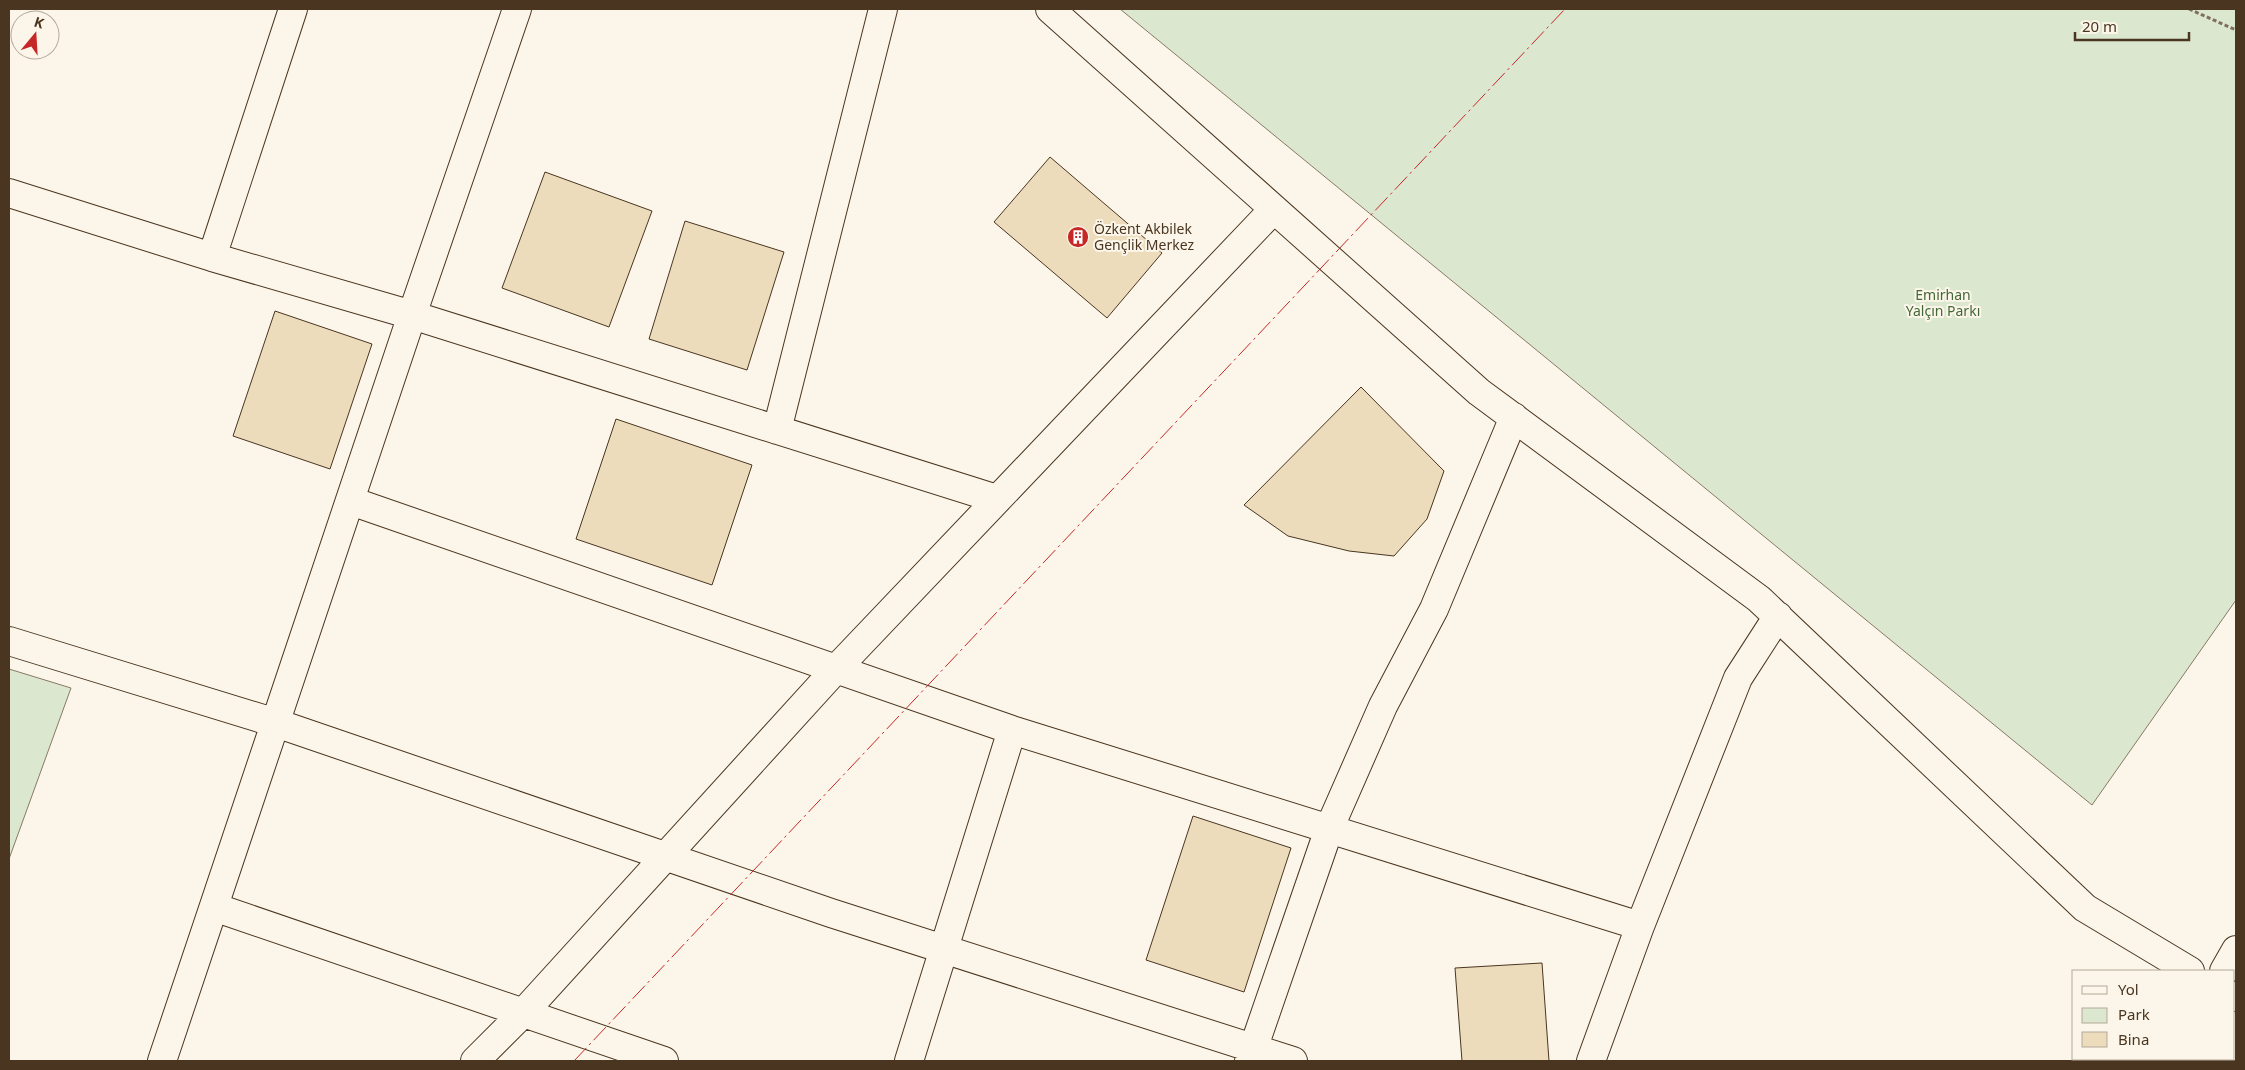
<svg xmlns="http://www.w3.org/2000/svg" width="2245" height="1070" viewBox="0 0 2245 1070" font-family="'Noto Sans',sans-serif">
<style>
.green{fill:#dce7d0;stroke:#887966}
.building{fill:#ecdcbc;stroke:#4a3520}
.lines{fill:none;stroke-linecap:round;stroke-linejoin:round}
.minor-casing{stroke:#4a3520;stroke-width:30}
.path{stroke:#7f6f5c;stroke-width:3;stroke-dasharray:4 2.5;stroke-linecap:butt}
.minor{stroke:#fbf6e9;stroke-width:28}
.power{stroke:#c62828;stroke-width:1;stroke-dasharray:18 4 2.5 4;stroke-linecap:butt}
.labels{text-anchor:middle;stroke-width:4;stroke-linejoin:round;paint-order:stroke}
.poi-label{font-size:14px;fill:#4a3520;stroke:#fbf6e9;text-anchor:start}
.park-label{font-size:14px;fill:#436837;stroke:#fbf6e9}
</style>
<rect width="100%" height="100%" fill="#fbf6e9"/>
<!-- green -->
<path class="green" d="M1120 9H2236V600L2092 805Z
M9 669 71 688 9 859Z"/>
<!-- building -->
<path class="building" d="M1050 157 1162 253 1107 318 994 222Z
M545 172 652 211 609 327 502 288Z
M685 221 784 252 747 370 649 339Z
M275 311 372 344 330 469 233 436Z
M1361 387 1444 471 1427 519 1394 556 1349 551 1288 536 1244 505Z
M616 419 752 465 712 585 576 539Z
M1193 816 1291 848 1244 992 1146 960Z
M1542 963 1549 1061H1462L1455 968Z"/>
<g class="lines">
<!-- minor casing -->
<g class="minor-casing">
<path id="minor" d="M293 9 212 257 412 315 997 499
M1050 9 1479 392 1759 599 2085 908 2190 971
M9 193 212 257
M777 430 883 9
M351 501 1012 730 1640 926
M9 641 276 723 831 913 1293 1061
M214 907 664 1061
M2224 971 2236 950
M2234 996 2236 997
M162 1061 412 315 517 9
M475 1061 523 1013 836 669 1274 209
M909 1061 1012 730
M1249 1061 1329 829 1383 706 1434 609 1514 417
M1591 1061 1640 926 1738 678 1778 616"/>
</g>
<!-- path -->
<path class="path" d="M2189 9 2236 30"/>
<!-- minor -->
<use href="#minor" class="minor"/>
<!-- power -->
<path class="power" d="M574 1061 1565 9"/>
</g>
<!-- icons -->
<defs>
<g id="building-disc" transform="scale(1.125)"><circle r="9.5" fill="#c62828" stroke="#fbf6e9"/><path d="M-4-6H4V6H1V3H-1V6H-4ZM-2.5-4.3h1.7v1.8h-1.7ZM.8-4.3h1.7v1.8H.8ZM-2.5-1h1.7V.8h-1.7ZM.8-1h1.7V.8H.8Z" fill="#fff"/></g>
</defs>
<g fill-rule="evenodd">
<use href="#building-disc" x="1078" y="237"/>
</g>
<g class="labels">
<!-- poi labels -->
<g class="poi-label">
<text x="1094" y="234">Özkent Akbilek<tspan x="1094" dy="16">Gençlik Merkez</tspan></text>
</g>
<!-- park labels -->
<g class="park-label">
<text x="1943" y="300">Emirhan<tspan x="1943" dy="16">Yalçın Parkı</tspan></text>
</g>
</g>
<!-- border -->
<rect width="2245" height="1070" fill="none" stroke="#4a3520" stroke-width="20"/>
<!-- legend -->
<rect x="2072" y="970" width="162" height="90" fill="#fbf6e9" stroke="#b4a999"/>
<rect x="2082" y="986" width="25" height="8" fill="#fbf6e9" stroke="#b4a999"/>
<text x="2118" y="995" font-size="15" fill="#4a3520">Yol</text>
<rect x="2082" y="1008" width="25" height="15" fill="#dce7d0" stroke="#b4a999"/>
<text x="2118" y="1020" font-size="15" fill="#4a3520">Park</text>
<rect x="2082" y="1032" width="25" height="15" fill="#ecdcbc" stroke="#b4a999"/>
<text x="2118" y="1045" font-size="15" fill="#4a3520">Bina</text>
<!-- north arrow -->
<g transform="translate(35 35) rotate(18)"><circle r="24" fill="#fbf6e9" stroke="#b4a999"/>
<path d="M0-4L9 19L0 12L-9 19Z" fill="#c62828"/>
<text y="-8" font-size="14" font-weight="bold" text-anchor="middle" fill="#4a3520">K</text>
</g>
<!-- scale -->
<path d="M2075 32v8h114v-8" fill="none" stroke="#4a3520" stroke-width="2.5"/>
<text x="2082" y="32" font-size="15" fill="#4a3520" stroke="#fbf6e9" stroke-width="4" paint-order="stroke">20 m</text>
</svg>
